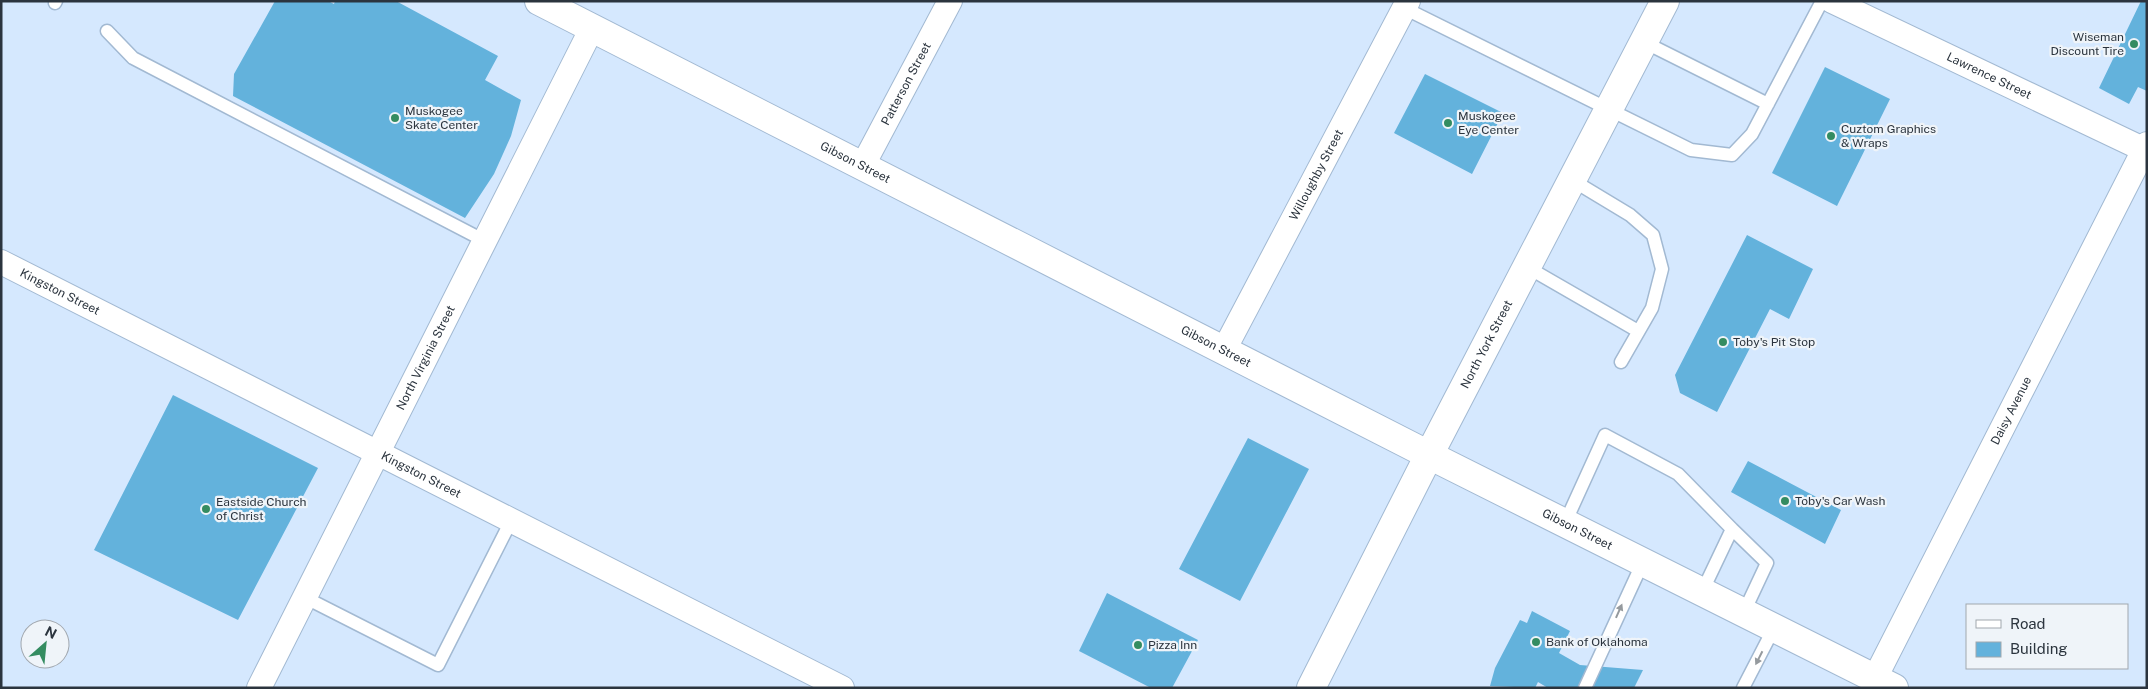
<svg xmlns="http://www.w3.org/2000/svg" width="2148" height="689" viewBox="0 0 2148 689" font-family="'Public Sans',sans-serif">
<style>
.building{fill:#63b2dc}
.lines{fill:none;stroke-linecap:round;stroke-linejoin:round}
.lane-casing{stroke:#a2b9d2;stroke-width:15}
.street-casing{stroke:#a2b9d2;stroke-width:26}
.secondary-casing{stroke:#a2b9d2;stroke-width:30}
.lane{stroke:#fff;stroke-width:12}
.street{stroke:#fff;stroke-width:24}
.secondary{stroke:#fff;stroke-width:28}
.oneway{fill:#959a9e}
.poi-dot{fill:#348c61;stroke:#eff4f9;stroke-width:2}
.labels{text-anchor:middle;stroke-width:4.5;stroke-linejoin:round;paint-order:stroke}
.poi-label{font-size:12px;fill:#2b343e;stroke:#eff4f9;text-anchor:start}
.street-label{font-size:12px;fill:#2b343e;stroke:#eff4f9}
</style>
<rect width="100%" height="100%" fill="#d5e8fe"/>
<!-- building -->
<path class="building" d="M275 1H328L334 4 335 1H396L498 56 485 80 521 100 511 136 494 174 465 218 233 96 234 74Z
M2141 1H2147V91L2138 87 2129 104 2099 88Z
M1825 67 1890 99 1837 206 1772 173Z
M1425 74 1503 113 1472 174 1394 133Z
M1747 235 1813 269 1789 319 1770 309 1717 412 1680 393 1675 375Z
M173 395 318 468 238 620 94 550Z
M1248 438 1309 469 1240 601 1179 569Z
M1748 461 1841 510 1825 544 1731 492Z
M1107 593 1198 640 1172 688H1151L1079 651Z
M1532 611 1570 631 1559 653 1580 665 1643 670 1634 688H1548L1538 682 1535 688 1490 686 1495 668 1520 620 1527 623Z"/>
<g class="lines">
<!-- lane casing -->
<g class="lane-casing">
<path id="lane" d="M55 3 56 1
M1404 8 1691 150 1732 155 1752 134 1822 1
M107 31 133 58 485 241
M1644 42 1768 104
M1572 180 1630 215 1653 235 1662 269 1652 308 1621 362
M1527 267 1638 331
M1565 523 1605 435 1678 474 1732 529 1702 592
M1732 529 1767 563 1744 612
M304 597 438 665 511 521
M1585 688 1643 562
M1743 688 1774 628"/>
</g>
<!-- street casing -->
<g class="street-casing">
<g id="street">
<path id="s1" d="M1832 1 2147 151"/>
<path id="s2" d="M863 165 950 1"/>
<path id="s3" d="M1 262 842 688"/>
<path id="s4" d="M1224 350 1408 1"/>
<path id="s5" d="M1875 678 2147 144"/>
<path id="s6" d="M259 688 592 28"/>
</g>
</g>
<!-- secondary casing -->
<g class="secondary-casing">
<g id="secondary">
<path id="s7" d="M539 1 1429 455 1894 688"/>
<path id="s8" d="M1311 688 1429 455 1665 1"/>
</g>
</g>
<!-- lane -->
<use href="#lane" class="lane"/>
<!-- street -->
<use href="#street" class="street"/>
<!-- secondary -->
<use href="#secondary" class="secondary"/>
</g>
<!-- one-way arrows -->
<defs><path id="oneway-solid" d="M-6-.8H1V-3.2L6.5 0L1 3.2V.8H-6Z" transform="scale(1.25)"/></defs>
<g class="oneway">
<use href="#oneway-solid" transform="translate(1619 611) rotate(-66)"/>
<use href="#oneway-solid" transform="translate(1759 658) rotate(117)"/>
</g>
<!-- markers -->
<g class="poi-dot">
<circle cx="2134" cy="44" r="5"/>
<circle cx="395" cy="118" r="5"/>
<circle cx="1448" cy="123" r="5"/>
<circle cx="1831" cy="136" r="5"/>
<circle cx="1723" cy="342" r="5"/>
<circle cx="1785" cy="501" r="5"/>
<circle cx="206" cy="509" r="5"/>
<circle cx="1536" cy="642" r="5"/>
<circle cx="1138" cy="645" r="5"/>
</g>
<g class="labels">
<!-- poi labels -->
<g class="poi-label">
<text x="2124" y="41" text-anchor="end">Wiseman<tspan x="2124" dy="14">Discount Tire</tspan></text>
<text x="405" y="115">Muskogee<tspan x="405" dy="14">Skate Center</tspan></text>
<text x="1458" y="120">Muskogee<tspan x="1458" dy="14">Eye Center</tspan></text>
<text x="1841" y="133">Cuztom Graphics<tspan x="1841" dy="14">&amp; Wraps</tspan></text>
<text x="1733" y="346">Toby's Pit Stop</text>
<text x="1795" y="505">Toby's Car Wash</text>
<text x="216" y="506">Eastside Church<tspan x="216" dy="14">of Christ</tspan></text>
<text x="1546" y="646">Bank of Oklahoma</text>
<text x="1148" y="649">Pizza Inn</text>
</g>
<!-- street labels -->
<g class="street-label">
<text dy="4" stroke="none"><textPath href="#s1" startOffset="174">Lawrence Street</textPath></text>
<text dy="4" stroke="none"><textPath href="#s2" startOffset="92">Patterson Street</textPath></text>
<text dy="4" stroke="none"><textPath href="#s7" startOffset="355">Gibson Street</textPath></text>
<text dy="4" stroke="none"><textPath href="#s4" startOffset="198">Willoughby Street</textPath></text>
<text dy="4" stroke="none"><textPath href="#s3" startOffset="66">Kingston Street</textPath></text>
<text dy="4" stroke="none"><textPath href="#s8" startOffset="386">North York Street</textPath></text>
<text dy="4" stroke="none"><textPath href="#s7" startOffset="760">Gibson Street</textPath></text>
<text dy="4" stroke="none"><textPath href="#s6" startOffset="370">North Virginia Street</textPath></text>
<text dy="4" stroke="none"><textPath href="#s5" startOffset="300">Daisy Avenue</textPath></text>
<text dy="4" stroke="none"><textPath href="#s3" startOffset="471">Kingston Street</textPath></text>
<text dy="4" stroke="none"><textPath href="#s7" startOffset="1165">Gibson Street</textPath></text>
</g>
</g>
<!-- border -->
<rect width="2148" height="689" fill="none" stroke="#2b343e" stroke-width="5"/>
<!-- legend -->
<rect x="1966" y="604" width="162" height="65" fill="#eff4f9" stroke="#a1a7ae"/>
<rect x="1976" y="620" width="25" height="8" fill="#ffffff" stroke="#a1a7ae"/>
<text x="2010" y="629" font-size="15" fill="#2b343e">Road</text>
<rect x="1976" y="642" width="25" height="15" fill="#63b2dc" stroke="#a1a7ae"/>
<text x="2010" y="654" font-size="15" fill="#2b343e">Building</text>
<!-- north arrow -->
<g transform="translate(45 644) rotate(27)"><circle r="24" fill="#eff4f9" stroke="#a1a7ae"/>
<path d="M0-4L9 19L0 12L-9 19Z" fill="#348c61"/>
<text y="-8" font-size="14" font-weight="bold" text-anchor="middle" fill="#2b343e">N</text>
</g>
</svg>
